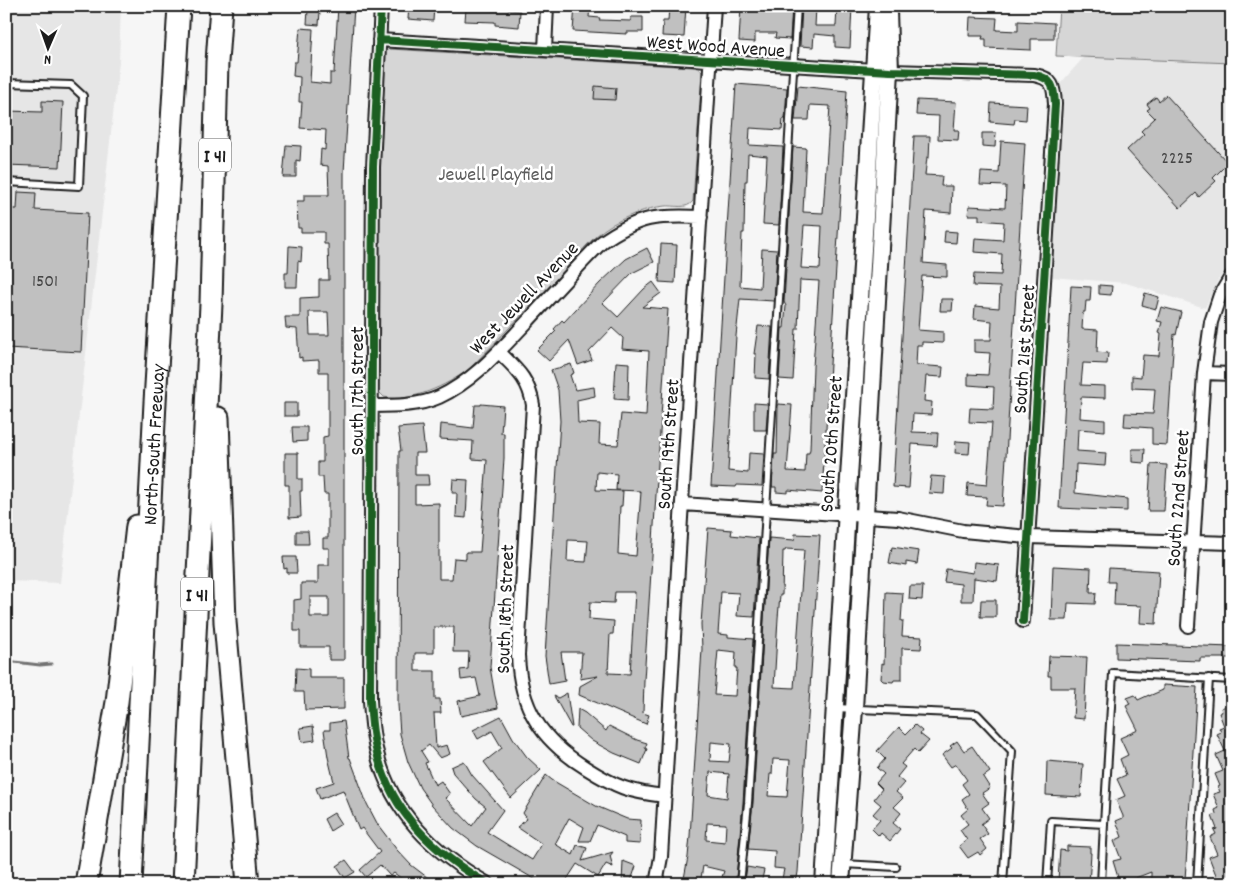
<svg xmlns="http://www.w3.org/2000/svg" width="1238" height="890" viewBox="0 0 1238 890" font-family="Dekko,sans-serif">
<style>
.built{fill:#e6e6e6}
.green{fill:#d6d6d6;stroke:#797979}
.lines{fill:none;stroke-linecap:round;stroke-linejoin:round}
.stream{stroke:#727272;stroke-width:3}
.building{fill:#c0c0c0;stroke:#1c1c1c;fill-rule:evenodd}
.lane-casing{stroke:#1c1c1c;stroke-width:10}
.street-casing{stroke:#1c1c1c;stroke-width:16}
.secondary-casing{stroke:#1c1c1c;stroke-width:20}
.highway-casing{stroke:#1c1c1c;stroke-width:25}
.lane{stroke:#fff;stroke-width:6}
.street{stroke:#fff;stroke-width:12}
.secondary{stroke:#fff;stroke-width:16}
.highway{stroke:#fff;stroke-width:21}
.cycleway-casing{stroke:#fff;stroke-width:11}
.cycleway{stroke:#1b5e20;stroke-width:8}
.labels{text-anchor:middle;stroke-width:5;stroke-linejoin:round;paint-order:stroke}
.number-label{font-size:18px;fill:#454545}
.shield{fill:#fff;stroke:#606060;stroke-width:1}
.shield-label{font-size:19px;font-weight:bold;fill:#1c1c1c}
.street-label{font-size:20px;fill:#1c1c1c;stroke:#fff}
.park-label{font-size:20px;fill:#5d5d5d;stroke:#fff}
</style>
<rect width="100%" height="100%" fill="#f6f6f6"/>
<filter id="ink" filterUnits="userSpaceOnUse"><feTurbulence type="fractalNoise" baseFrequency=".02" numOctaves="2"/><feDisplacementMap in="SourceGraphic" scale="10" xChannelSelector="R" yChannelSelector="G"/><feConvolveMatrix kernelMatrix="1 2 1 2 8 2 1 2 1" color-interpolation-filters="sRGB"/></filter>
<g filter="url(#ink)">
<!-- built -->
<path class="built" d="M6 6H121L119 62 60 583 6 581Z
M1084 57 1232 63V262L1218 280 1205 308 1126 283 1051 277 1063 99 1060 84Z"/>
<!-- green -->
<path class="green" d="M1059 6H1232V63L1056 56Z
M390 49 692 67 699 68 702 72 693 201C687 210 674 205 665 206 645 208 628 216 611 225 592 236 574 260 559 276 529 307 499 339 468 370 447 385 411 403 384 397L379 392V165L384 55 386 51Z"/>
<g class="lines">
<!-- stream -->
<path class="stream" d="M6 661 40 665 51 664"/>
</g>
<!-- building -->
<path class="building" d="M338 6H354L344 172V660H329V647H300V631H294V600L301 599V583H318V565H329V548H323V538H328V494H324L323 477H318V462H323V437L328 436V372H319V360L302 361V357L299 358 297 329 286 328 285 317H300V298L319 297V280H329L328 244H324V232H301V228H298L297 201H304V195H329L328 166 320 165 321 149 325 150 326 130 300 128 302 102H299L300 77 293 76 294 62H297L300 28 313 29 310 82 330 84V73H334ZM309 312H328L329 335H310ZM310 597H329V617H310Z
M409 6H434L433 21 408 19Z
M496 6H509V10L520 11 519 27 495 25V22L465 21 466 8 496 10Z
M575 6H590L589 17 600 18 599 20 631 21V17H643V32H627V34L573 31Z
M669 6H686L684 37 662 36 663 21H668Z
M741 6H792L790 39 775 38 776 33H755V42L739 41Z
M802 6 816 7 815 26H836L837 6H852L850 48 835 47V36L814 34 813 47 800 46Z
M308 10 320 11 319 25 307 24Z
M970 17 997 18 996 30 1018 31V21L1054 23V39H1031V50L986 48V39H982L983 36H969Z
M736 84 787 88 785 119H783L782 130 750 128 749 145 783 147 779 225 763 224 767 156 748 154 747 181H745L744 233H742L740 286 760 288 762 249 777 250 774 301 740 299 736 336 728 471 748 473 749 453 764 454 762 486 737 485 736 487 711 486Z
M595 86 616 88 615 100 594 99Z
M798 86 847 91 822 493 788 490V493L776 492V487H772L774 454H777L778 404 792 405 787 471 805 472 806 453H809L810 449 813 367 819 281 800 280 798 329H796L793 380 779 379 782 328H784L786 306 784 302 793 147 806 148 803 212 823 213 830 106 810 105 809 120H795ZM804 225 822 226 820 269 801 268Z
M1166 95 1228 163 1213 178 1216 181 1199 197 1196 193 1180 208 1127 150 1144 134 1141 131 1155 118 1147 110 1150 108 1147 104 1156 97 1159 101Z
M917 100 956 102 954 130H959L958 140 938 139 939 116 916 115Z
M42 101 63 102 60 167 6 165V111L42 112Z
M991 103 1027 105 1026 120 1015 119 1014 124 990 122Z
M982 133H996L995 147 982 146Z
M914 136H930L929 158 927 157 925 175 942 176 941 186H952L951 213 926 211 923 263 947 265V277L922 276 918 330 943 332V343L922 342V345H917L916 365 943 367 942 377 926 376 924 401 932 402 931 415 913 414 912 432 938 433 937 446 912 444 909 488 893 487Z
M1001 141 1025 143 1003 506 986 505 987 497 967 496 968 483 987 485 992 423 969 422 970 408 993 409 994 387 968 385V374L988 375 990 353 974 352V340H991L992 321 974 319 975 306 999 308 1000 287 973 286 974 274 1001 275 1002 254 974 252 975 238 1003 240 1004 222 979 220V215H968L969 206 1005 208 1006 186 980 185 981 172 999 173Z
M286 145 301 146 300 161 296 160V177H283Z
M18 192 36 193 35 210 88 213 81 352 6 348V209H17Z
M945 231 957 232 956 243 944 242Z
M661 244 677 245 675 283 659 282Z
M289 246 302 247 301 262 298 261 297 287H285V273H288Z
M647 248 654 262 632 273 603 303 618 317 644 289 653 282 661 293 642 307 668 309 644 680 643 713 649 715 646 724 579 695 580 686 598 676 580 679 582 652H561L565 681 549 684 545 656 560 421 558 390 551 370 571 364 574 373 570 375 575 390 594 387 595 396 577 400 578 423 600 424 599 444 618 445 621 414 646 416 649 351 622 349 623 338 612 328 589 352 592 360 578 365 569 340 549 361 537 350 556 331 554 329 562 320 564 322 600 283 626 259ZM597 472 617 474 616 490 640 491 641 492 636 556 618 554 620 506H622L623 491 596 490ZM568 540 588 541 586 562 567 561ZM615 592H635L630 674 608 673 610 634H613L614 621 589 619 590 602 614 603Z
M1099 285 1112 286 1111 295 1099 294Z
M1071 286 1091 287 1090 301H1086L1085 312H1083L1082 329 1098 330 1097 352 1108 353 1107 364 1083 363 1081 385 1105 386V398L1081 397 1080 418 1105 420V431L1078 429 1077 451 1106 453 1105 466 1076 464 1075 493 1127 499V511L1059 508Z
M1145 293 1159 297 1156 309 1142 305Z
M941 299H953L952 311H940Z
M1161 307 1181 312 1176 335 1174 334 1167 445 1152 444V428L1124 426 1125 413 1153 414 1155 389 1132 388V376L1141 377 1143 355 1159 356 1161 334 1159 333 1162 322 1157 321Z
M758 326 772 327 769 379 755 378 756 354H754Z
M616 362 629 363 628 400 614 399Z
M284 403H297V416H284Z
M754 403 768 404 766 430H754Z
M481 404 503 406 501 433H504V458L490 667 495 696 498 708 461 716 458 701 480 696 476 678 461 680 460 670 468 669 469 652H453L454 627H434V653H415V671H435V699H440L441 713H434L436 748 447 745 450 754 440 758 429 745 421 751 428 762 425 763 435 785 441 781 450 794 445 798 472 826 486 807 476 799 453 773 451 767 464 761 472 775 503 810 487 832 532 860 542 844 517 827 527 819 523 813 546 775 552 780 596 806 627 819 641 820 640 844 625 843V837L597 825 590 841H579L584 827 569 818 555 844 573 855 577 845 587 848 582 861 613 852 610 856 613 867 606 864 598 877 577 864 564 884H543L477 846 453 828 432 805 420 788 408 762 400 734 398 705 399 451H401L398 428 422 426 425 453H415V475H428L429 485H415V504L439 503V579H452L454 558 466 559V552H480L487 460 472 459 473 441 440 439 441 424 473 428 475 405H481Z
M292 427H307V441L293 442Z
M956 441 970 442 969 454 955 453Z
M1132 449H1145L1144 463 1132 462Z
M285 453H298V479H302V491H300L301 517 289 518V485H285Z
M1151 464 1167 465 1164 511H1148Z
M931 476 945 477 944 494 929 493Z
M453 479 468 480 466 518 456 517 457 493H452Z
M708 528 732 530 731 535 759 538 754 617 737 616 739 593 721 592 718 634 728 635V637L753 639 743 803 736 878 722 877 724 871 703 866 700 884H683L688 857 690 836 702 649 701 624ZM718 650 736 652 735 668H737L735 696 714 695ZM711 742 731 744 729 762 710 761ZM710 772 729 774 727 798 708 795ZM707 823 726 824 725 842 706 840Z
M296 531H308L309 544H296Z
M795 534 820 535 798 872 796 884H781L784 869 774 868 775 851 748 849 753 803 769 538 794 540ZM786 549 804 550 794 688 774 687 778 618 780 595H782L783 551H785ZM773 759 790 760 787 797 768 796 770 774H772Z
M892 547 919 551 917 564 906 562V566L889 563Z
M283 557H296L297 573H287V568L284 569Z
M974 562 999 565 997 581 974 578 973 601H961V584L944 582 946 569 973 573Z
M1053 566 1091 568 1090 593H1096L1095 604 1068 603 1067 620H1051Z
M1109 568 1159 571 1156 624 1140 623 1141 606 1114 605 1115 582H1108Z
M910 586H923L922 600 909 599Z
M886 592 903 593 901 621H903L902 636 922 637 921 649 902 648V680H894L893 682 883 681 881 679 882 663 884 664Z
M981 600H996V617H980Z
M1116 643 1232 647V658H1200V661L1116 658Z
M1049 656 1087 657 1084 719 1073 718 1075 688H1051V676H1048Z
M296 668 309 669V678H344V709L305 710 304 692H295Z
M1163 685 1197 687 1185 880 1151 878V872L1120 884 1113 861 1121 859 1114 841 1122 837 1116 821 1123 818V816L1116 800 1125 796 1117 779 1126 775 1120 759 1128 755 1120 738 1138 730 1126 706 1130 704 1127 698 1135 695 1138 700 1149 695V696L1163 690Z
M567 693 572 727H571L554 696 558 698Z
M1232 704V876L1218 880 1209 857 1217 854 1210 837 1216 834 1214 830 1217 829 1212 816 1216 814 1215 810 1219 808 1213 794 1220 792 1218 787 1220 786 1215 774 1223 771 1216 755 1225 751 1217 734 1221 732 1219 728 1224 726 1219 713 1222 712 1221 708Z
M578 709 585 713 606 731 609 726 637 740 647 743 645 748 647 749 641 764 614 753 592 741 577 728Z
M501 716 513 738 527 757 541 770 511 798 484 762 502 748 492 731 478 739 473 730Z
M344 721 349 758H350L367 804 378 825 397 850 411 865 436 884H409L394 873 390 876 380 865 366 877 360 870 380 852 362 828 359 830 343 790 320 799 316 788 334 782 328 757 324 730H330V723Z
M915 725 922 731 920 734 929 741 918 753 914 749 901 764 905 767 897 777 904 783 896 792 903 798 894 807 901 813 893 823 900 829 890 841 881 833 879 836 872 829 880 820 873 814 881 805 874 799 882 789 876 783 884 774 877 768 885 759 877 751 899 727 906 734Z
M313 726 315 740 302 742 300 728Z
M957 741 964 751 972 746 990 772 983 777 990 788 982 793 989 803 982 808 989 818 981 824 988 834 980 839 987 849 980 855 978 852 968 858 959 846 967 840 960 830 968 824 961 815 968 809 962 799 969 794 962 784 967 780 956 764 951 767 942 755 952 748 950 746Z
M1047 761 1083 764 1081 797 1046 795Z
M334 813 341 824 330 831 324 819Z
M1067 846 1090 847V853H1091L1089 884 1058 881 1060 850 1067 851Z
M346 860 355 872 345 878 337 866Z
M623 861 636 866 630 884H622Z
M747 867 764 870 761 884 745 880Z"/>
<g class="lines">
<!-- lane casing -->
<g class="lane-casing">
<path id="lane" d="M6 83 71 85 83 96 79 186 6 182
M6 388V400
M835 708 977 714 1012 751 1003 884
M844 864 896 867
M740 884 748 803 797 6
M1047 884 1051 821 1104 824 1113 673 1232 680
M1101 884 1104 824
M1197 884 1209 678"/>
</g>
<!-- street casing -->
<g class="street-casing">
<path id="street" d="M381 6 373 167 370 700C371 716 372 733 376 749 390 812 434 853 488 884
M379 40 890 71 1034 75C1053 78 1054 87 1055 104L1023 621
M545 50 547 6
M499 352C516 369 529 379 533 405L518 655C520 708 541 740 586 768 616 787 629 792 665 796
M1204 373 1232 374
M372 406C394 406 419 406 439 397 474 381 500 350 526 323 551 296 576 268 602 242 639 216 657 215 701 217
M682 504 898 518 963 531 1028 537 1232 543
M1188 626 1204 373 1211 322 1220 295 1232 275
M656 884 661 857 681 518 714 6"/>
</g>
<!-- secondary casing -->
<g class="secondary-casing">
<path id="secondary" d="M824 884 878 6
M841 884 854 709 890 71 888 11"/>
</g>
<!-- highway casing -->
<g class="highway-casing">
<g id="highway">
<path d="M218 418 225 622 248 884"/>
<path d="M86 884 117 702 137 526"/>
<path id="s1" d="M131 884 155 402 179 6"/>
<path d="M183 884 211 304 217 62 221 6"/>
</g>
</g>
<!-- lane -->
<use href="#lane" class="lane"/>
<!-- street -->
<use href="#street" class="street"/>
<!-- secondary -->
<use href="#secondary" class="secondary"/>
<!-- highway -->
<use href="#highway" class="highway"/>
<!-- cycleway casing -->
<g class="cycleway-casing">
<path id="cycleway" d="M381 6 373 167 370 700C371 716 372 733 376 749 390 812 434 853 488 884
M379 40 890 71 1034 75C1053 78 1054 87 1055 104L1023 621"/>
</g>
<!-- cycleway -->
<use href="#cycleway" class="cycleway"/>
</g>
</g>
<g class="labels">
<!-- number labels -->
<g class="number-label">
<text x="1177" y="163">2225</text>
<text x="45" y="286">1501</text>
</g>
<!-- shield labels -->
<g class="shield">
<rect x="199" y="138.5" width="32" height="33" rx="4"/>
<rect x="181" y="577.5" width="32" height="33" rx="4"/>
</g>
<g class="shield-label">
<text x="215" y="162">I 41</text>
<text x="197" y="601">I 41</text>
</g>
<!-- street labels -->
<g class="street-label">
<text transform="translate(716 45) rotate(4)" y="7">West Wood Avenue</text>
<text transform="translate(523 297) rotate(-46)" y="7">West Jewell Avenue</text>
<text transform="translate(1023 349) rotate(-86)" y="7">South 21st Street</text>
<text transform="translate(356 391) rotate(-90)" y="7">South 17th Street</text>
<text transform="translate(667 444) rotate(-86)" y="7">South 19th Street</text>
<text transform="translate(830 444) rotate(-86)" y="7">South 20th Street</text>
<text dy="7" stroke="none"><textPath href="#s1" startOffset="440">North-South Freeway</textPath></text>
<text transform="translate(1177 498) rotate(-86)" y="7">South 22nd Street</text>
<text transform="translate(504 609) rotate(-88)" y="7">South 18th Street</text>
</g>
<!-- park labels -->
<g class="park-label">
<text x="496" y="180">Jewell Playfield</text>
</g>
</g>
<!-- margin -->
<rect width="1238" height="890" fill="none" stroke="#fff" stroke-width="25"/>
<rect x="12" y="12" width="1213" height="865" fill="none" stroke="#1c1c1c" stroke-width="2" filter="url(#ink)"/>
<!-- north arrow -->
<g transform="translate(48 48) rotate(182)" stroke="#ffffff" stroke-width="4" paint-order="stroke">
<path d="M0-4L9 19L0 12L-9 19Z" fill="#1c1c1c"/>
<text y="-8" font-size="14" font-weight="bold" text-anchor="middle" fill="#1c1c1c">N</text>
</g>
</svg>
